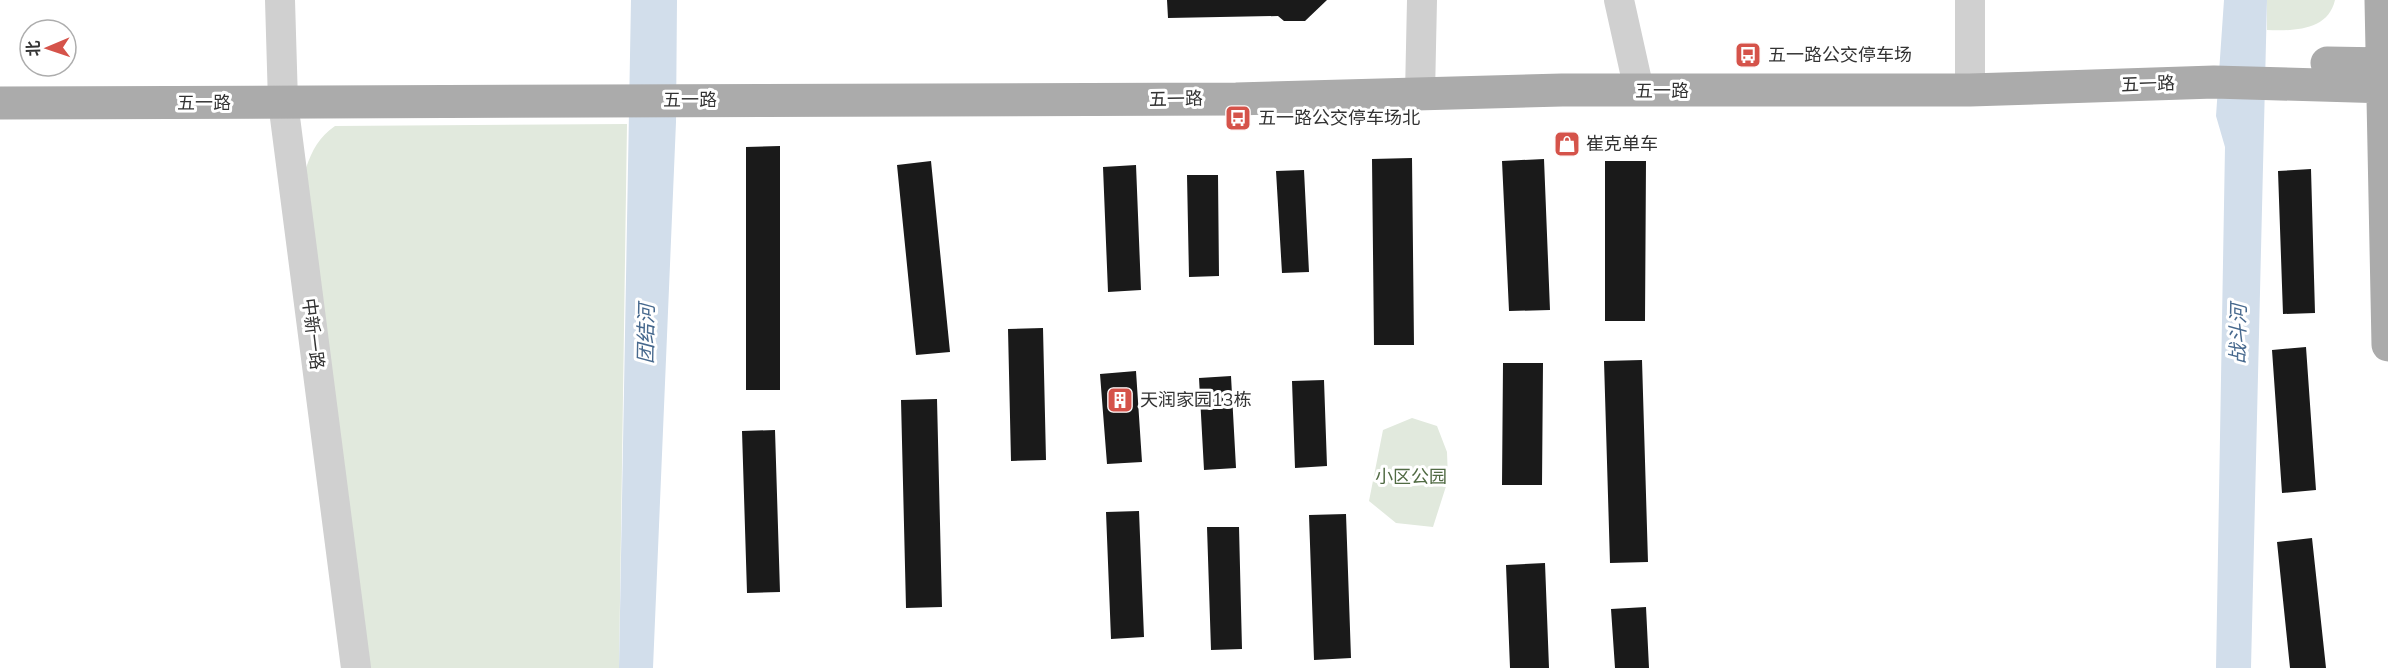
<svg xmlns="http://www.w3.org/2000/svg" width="2388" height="668" viewBox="0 0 2388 668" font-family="'Nunito Sans','Noto Sans SC',sans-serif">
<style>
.green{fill:#e1e9dd}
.water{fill:#d2deeb}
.building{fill:#1a1a1a}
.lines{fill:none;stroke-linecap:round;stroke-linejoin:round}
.minor{stroke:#d0d0d0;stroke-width:30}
.major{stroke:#ababab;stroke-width:33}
.labels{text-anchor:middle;stroke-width:6;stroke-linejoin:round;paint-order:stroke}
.poi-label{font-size:18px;fill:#333;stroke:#fff;text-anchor:start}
.street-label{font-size:18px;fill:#333;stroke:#fff}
.park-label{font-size:18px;fill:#516b44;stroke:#fff}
.water-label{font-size:20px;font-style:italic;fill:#47698e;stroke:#fff}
</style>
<rect width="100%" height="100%" fill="#fff"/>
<!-- green -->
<path class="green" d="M2267 0H2335C2328 31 2293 31 2267 30Z
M627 124 619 668H369L306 168C312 150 319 137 335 126Z
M1412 418 1437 426 1447 452 1448 480 1433 527 1396 523 1369 501 1383 430Z"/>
<!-- water -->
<path class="water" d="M631 0H677L676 122 653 668H619Z
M2224 0H2267L2251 668H2216L2225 147 2216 116Z"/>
<!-- building -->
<path class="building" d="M1167 0H1327L1305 21H1284L1278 16 1168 18Z
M780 146V390H746V147Z
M1412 158 1414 345H1374L1372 159Z
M1544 159 1550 310 1509 311 1502 161Z
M931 161 950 352 916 355 897 165Z
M1605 161H1646L1645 321H1605Z
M1136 165 1141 290 1108 292 1103 167Z
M2311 169 2315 313 2283 314 2278 171Z
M1304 170 1309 272 1282 273 1276 171Z
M1187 175H1218L1219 276 1189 277Z
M1043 328 1046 460 1011 461 1008 329Z
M2306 347 2316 490 2282 493 2272 350Z
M1642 360 1648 562 1610 563 1604 361Z
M1503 363H1543L1542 485H1502Z
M1136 371 1142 462 1107 464 1100 374Z
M1231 376 1236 468 1204 470 1199 378Z
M1324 380 1327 466 1295 468 1292 381Z
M937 399 942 607 906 608 901 400Z
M775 430 780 592 747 593 742 431Z
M1139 511 1144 637 1111 639 1106 512Z
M1346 514 1351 658 1314 660 1309 515Z
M1207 527H1239L1242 649 1211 650Z
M2312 538 2326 668H2290L2277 542Z
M1545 563 1549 668H1510L1506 565Z
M1646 607 1649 668H1615L1611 609Z"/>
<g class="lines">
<!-- minor -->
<path class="minor" d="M280 0 283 102 356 668
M1619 0 1639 90
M1970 0V90
M1420 94 1422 0"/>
<!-- major -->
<path class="major" d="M2381 0 2388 345
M2327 63 2388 64
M0 103 1236 99 1562 90H1970L2214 82 2388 87"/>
</g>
<!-- icons -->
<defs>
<g id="bus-square" transform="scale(1.35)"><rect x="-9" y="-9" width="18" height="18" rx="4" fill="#d5534a" stroke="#fff"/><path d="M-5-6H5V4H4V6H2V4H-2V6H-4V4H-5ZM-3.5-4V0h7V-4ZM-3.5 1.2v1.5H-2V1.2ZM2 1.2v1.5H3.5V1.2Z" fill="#fff"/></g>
<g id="shop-square" transform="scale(1.35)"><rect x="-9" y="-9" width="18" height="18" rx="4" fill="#d5534a" stroke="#fff"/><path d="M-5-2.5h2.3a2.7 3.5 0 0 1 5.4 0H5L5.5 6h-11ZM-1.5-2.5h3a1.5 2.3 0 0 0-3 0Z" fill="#fff"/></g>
<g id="building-square" transform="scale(1.35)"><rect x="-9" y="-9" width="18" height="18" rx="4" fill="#d5534a" stroke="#fff"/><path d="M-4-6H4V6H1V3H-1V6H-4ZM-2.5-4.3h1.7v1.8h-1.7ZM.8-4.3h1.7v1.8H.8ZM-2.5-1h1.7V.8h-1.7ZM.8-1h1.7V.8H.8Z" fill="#fff"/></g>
</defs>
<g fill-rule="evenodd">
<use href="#bus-square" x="1748" y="55"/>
<use href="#bus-square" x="1238" y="118"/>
<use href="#shop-square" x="1567" y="144"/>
<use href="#building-square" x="1120" y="400"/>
</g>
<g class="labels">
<!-- poi labels -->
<g class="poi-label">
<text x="1768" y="61">五一路公交停车场</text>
<text x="1258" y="124">五一路公交停车场北</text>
<text x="1586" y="150">崔克单车</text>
<text x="1140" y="406">天润家园13栋</text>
</g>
<!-- street labels -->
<g class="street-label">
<text transform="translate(2148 84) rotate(-2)" y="6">五一路</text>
<text x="1662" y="97">五一路</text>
<text transform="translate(1176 99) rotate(-1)" y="6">五一路</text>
<text x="690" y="106">五一路</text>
<text x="204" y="109">五一路</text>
<text transform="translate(313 334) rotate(83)" y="6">中新一路</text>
</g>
<!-- park labels -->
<g class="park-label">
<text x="1411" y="483">小区公园</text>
</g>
<!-- water labels -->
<g class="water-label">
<text transform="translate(646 334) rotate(-89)" y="7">团结河</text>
<text transform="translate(2238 334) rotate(-89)" y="7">战斗河</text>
</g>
</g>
<!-- north arrow -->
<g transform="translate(48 48) rotate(268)"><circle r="28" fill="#ffffff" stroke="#adadad" stroke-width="1.5"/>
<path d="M0-4.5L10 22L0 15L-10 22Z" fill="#d5534a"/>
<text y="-9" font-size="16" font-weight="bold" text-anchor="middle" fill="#333333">北</text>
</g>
</svg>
